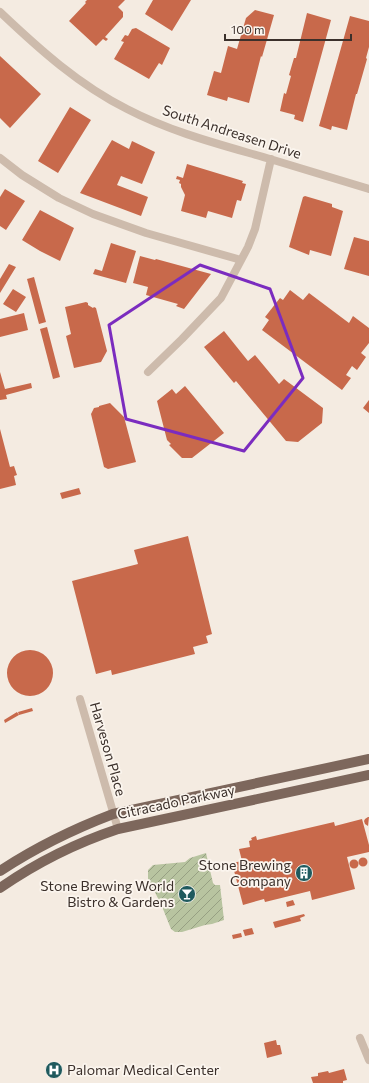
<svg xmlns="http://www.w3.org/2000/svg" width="369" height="1083" viewBox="0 0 369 1083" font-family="Commissioner,sans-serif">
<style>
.garden{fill:url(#garden-furrows)}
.building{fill:#c8694b}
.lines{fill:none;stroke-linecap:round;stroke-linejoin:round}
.minor{stroke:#cdbbac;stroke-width:8}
.major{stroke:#7d675c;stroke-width:10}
.marked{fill:none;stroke:#7b2cbf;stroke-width:3;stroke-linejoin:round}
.labels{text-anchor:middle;stroke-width:3.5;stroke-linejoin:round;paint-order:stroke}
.street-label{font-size:14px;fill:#3b302b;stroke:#fbf5ee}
.poi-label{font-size:14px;fill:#3b302b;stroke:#fbf5ee;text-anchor:end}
</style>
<defs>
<pattern id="garden-furrows" width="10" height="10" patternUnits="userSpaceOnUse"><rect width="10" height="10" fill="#b8c4a0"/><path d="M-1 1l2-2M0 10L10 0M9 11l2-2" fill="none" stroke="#97a083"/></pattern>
</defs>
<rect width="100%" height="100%" fill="#f4ebe1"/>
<!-- garden -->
<path class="garden" d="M206 853 213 883 215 885H220L224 920 212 924 205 925 182 932H175L171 929 161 904 148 879V870L153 865 185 862 190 858Z"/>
<!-- building -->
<path class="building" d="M87 0H125L118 7 123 12V17L105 37 108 39 106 41 103 39 96 46 69 21 86 3 85 2Z
M153 0H191L172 31 145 14Z
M255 10 274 15 262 57 261 56 249 103 228 97 227 101 207 95 214 71 221 73 228 46 237 49 246 18Z
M307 13 331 20 303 122 294 119 295 115 280 111 284 93 286 94 291 76 289 75 294 58H296Z
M350 16 369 21V47L366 58 367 59 357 94H356L347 130 332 126 331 130 319 126Z
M136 28 170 48 162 65 159 63 149 79 114 59 124 42 121 41 125 35 128 36 132 29Z
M0 56 41 94 10 128 0 118Z
M70 107 91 120 58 173 38 161Z
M112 140 129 149 132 141 155 152 142 184 121 176 117 185 148 197 141 216 80 193Z
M187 164 243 181 242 183 246 184 241 201 237 200 232 218 208 211 206 218 181 211 185 195 181 187V184L179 183 180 180 176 179 177 176 183 178Z
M5 189 25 201 6 230 0 226V197Z
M305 196 332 204V207L343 211 331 256 310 250 309 255 289 247 303 197Z
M40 210 74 228 60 261 40 251 22 240Z
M354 237 369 241V276L344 269Z
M111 243 136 251 126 283 93 274 95 269 102 271Z
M140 256 155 260 156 259 211 274 184 309 176 306 178 304 146 295 148 287 133 283Z
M9 264 16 267 0 293V279Z
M34 277 46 322 39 324 27 279Z
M13 289 26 297 16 312 3 304Z
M290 290 303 300 309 293 349 323 353 316 369 328V343L361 353 366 357 357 370 352 366 346 375 351 378 342 390 262 330 269 320 265 317 280 298 283 300Z
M86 302 88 303V305L93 308 94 307 96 308 107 351 101 362 74 368 66 336 71 334 65 307Z
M24 313 28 330 0 337V319Z
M47 327 60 377 53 379 40 329Z
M224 331 248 361 255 355 279 384 284 379 323 408 322 423 298 442 286 441 236 381 234 383 204 347Z
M0 372 5 389 31 383 32 388 6 395 7 399 0 400Z
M185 386 224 433 192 458H182L169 445 171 444 167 440 157 401 172 389 176 394Z
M369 400V413L363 408Z
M110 403 124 417 136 462 108 469 104 467 91 414 94 408 99 407V406Z
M0 429 10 467 14 466 17 475 14 476 16 485 0 489Z
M79 488 81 494 62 499 60 493Z
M188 536 212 634 206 636 208 643 193 647 195 654 112 675 111 670 96 674 72 581 138 564 134 550Z
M7 673a23 23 0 1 1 46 0a23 23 0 1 1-46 0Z
M32 708 33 711 19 715 18 712Z
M17 712 19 715 5 723 4 720Z
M368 817H369L368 826 365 824 364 821 365 819Z
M362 819 369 845V852L347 857 355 889 312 900 310 891 265 902 264 899 243 905 232 863 242 861 239 849 250 847 249 841 252 840 251 838 256 836 257 840 334 822 335 826Z
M358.5 862a4.5 4.5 0 1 1 9 0a4.5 4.5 0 1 1-9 0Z
M349.5 864a4.5 4.5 0 1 1 9 0a4.5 4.5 0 1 1-9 0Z
M293 900 295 905 287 907 286 902Z
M304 914 305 916 300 918 301 921 275 928 273 922Z
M252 928 254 934 245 936 243 930Z
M241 933 242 937 233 939 232 935Z
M276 1040 277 1045H280L282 1054 267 1058 264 1043Z
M344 1069 347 1080 343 1081V1083H313L311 1077 318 1076V1073L328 1071 329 1073Z"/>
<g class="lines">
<!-- minor -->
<path class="minor" d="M0 12C39 49 79 85 127 109 173 133 222 145 270 159 303 169 336 179 369 189
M0 158 22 175 59 198 93 214 146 233 241 260
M148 372 182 339 221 298 248 247 255 229 271 159
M80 699 118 829
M360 1038 369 1060"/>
<!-- major -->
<path class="major" d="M0 871C38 846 71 830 113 814L369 759
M0 888C36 863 76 843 118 829L369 775"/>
</g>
<!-- marked area -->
<path class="marked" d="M200 265 270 289 303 378 244 451 126 419 109 325Z"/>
<!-- icons -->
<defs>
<g id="building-disc" transform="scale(0.9)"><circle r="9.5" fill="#1f5a5e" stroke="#fbf5ee"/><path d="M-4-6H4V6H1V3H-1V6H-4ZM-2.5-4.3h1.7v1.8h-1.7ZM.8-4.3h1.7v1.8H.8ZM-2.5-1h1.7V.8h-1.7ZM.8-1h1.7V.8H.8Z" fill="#fff"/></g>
<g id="bar-disc" transform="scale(0.9)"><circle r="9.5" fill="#1f5a5e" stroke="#fbf5ee"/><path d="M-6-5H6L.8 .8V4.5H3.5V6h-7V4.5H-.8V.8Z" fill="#fff"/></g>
<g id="hospital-disc" transform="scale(0.9)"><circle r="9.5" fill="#1f5a5e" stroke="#fbf5ee"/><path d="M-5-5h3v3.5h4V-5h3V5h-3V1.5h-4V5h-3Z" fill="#fff"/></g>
</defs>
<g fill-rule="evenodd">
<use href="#building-disc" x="304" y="873"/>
<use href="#bar-disc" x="187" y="894"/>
<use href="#hospital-disc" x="54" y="1070"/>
</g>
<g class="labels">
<!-- street labels -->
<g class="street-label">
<text transform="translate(232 132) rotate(18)" y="5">South Andreasen Drive</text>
<text transform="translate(108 749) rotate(74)" y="5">Harveson Place</text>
<text transform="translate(176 802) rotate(-12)" y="5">Citracado Parkway</text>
</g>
<!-- poi labels -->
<g class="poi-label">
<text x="291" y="870">Stone Brewing<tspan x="291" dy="16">Company</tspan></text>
<text x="174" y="891">Stone Brewing World<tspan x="174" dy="16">Bistro &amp; Gardens</tspan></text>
<text x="67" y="1075" text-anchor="start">Palomar Medical Center</text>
</g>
</g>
<!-- scale -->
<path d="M225 34v6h126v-6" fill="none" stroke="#3b302b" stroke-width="2"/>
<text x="231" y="34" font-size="12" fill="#3b302b" stroke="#fbf5ee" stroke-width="3" paint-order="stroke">100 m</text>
</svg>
